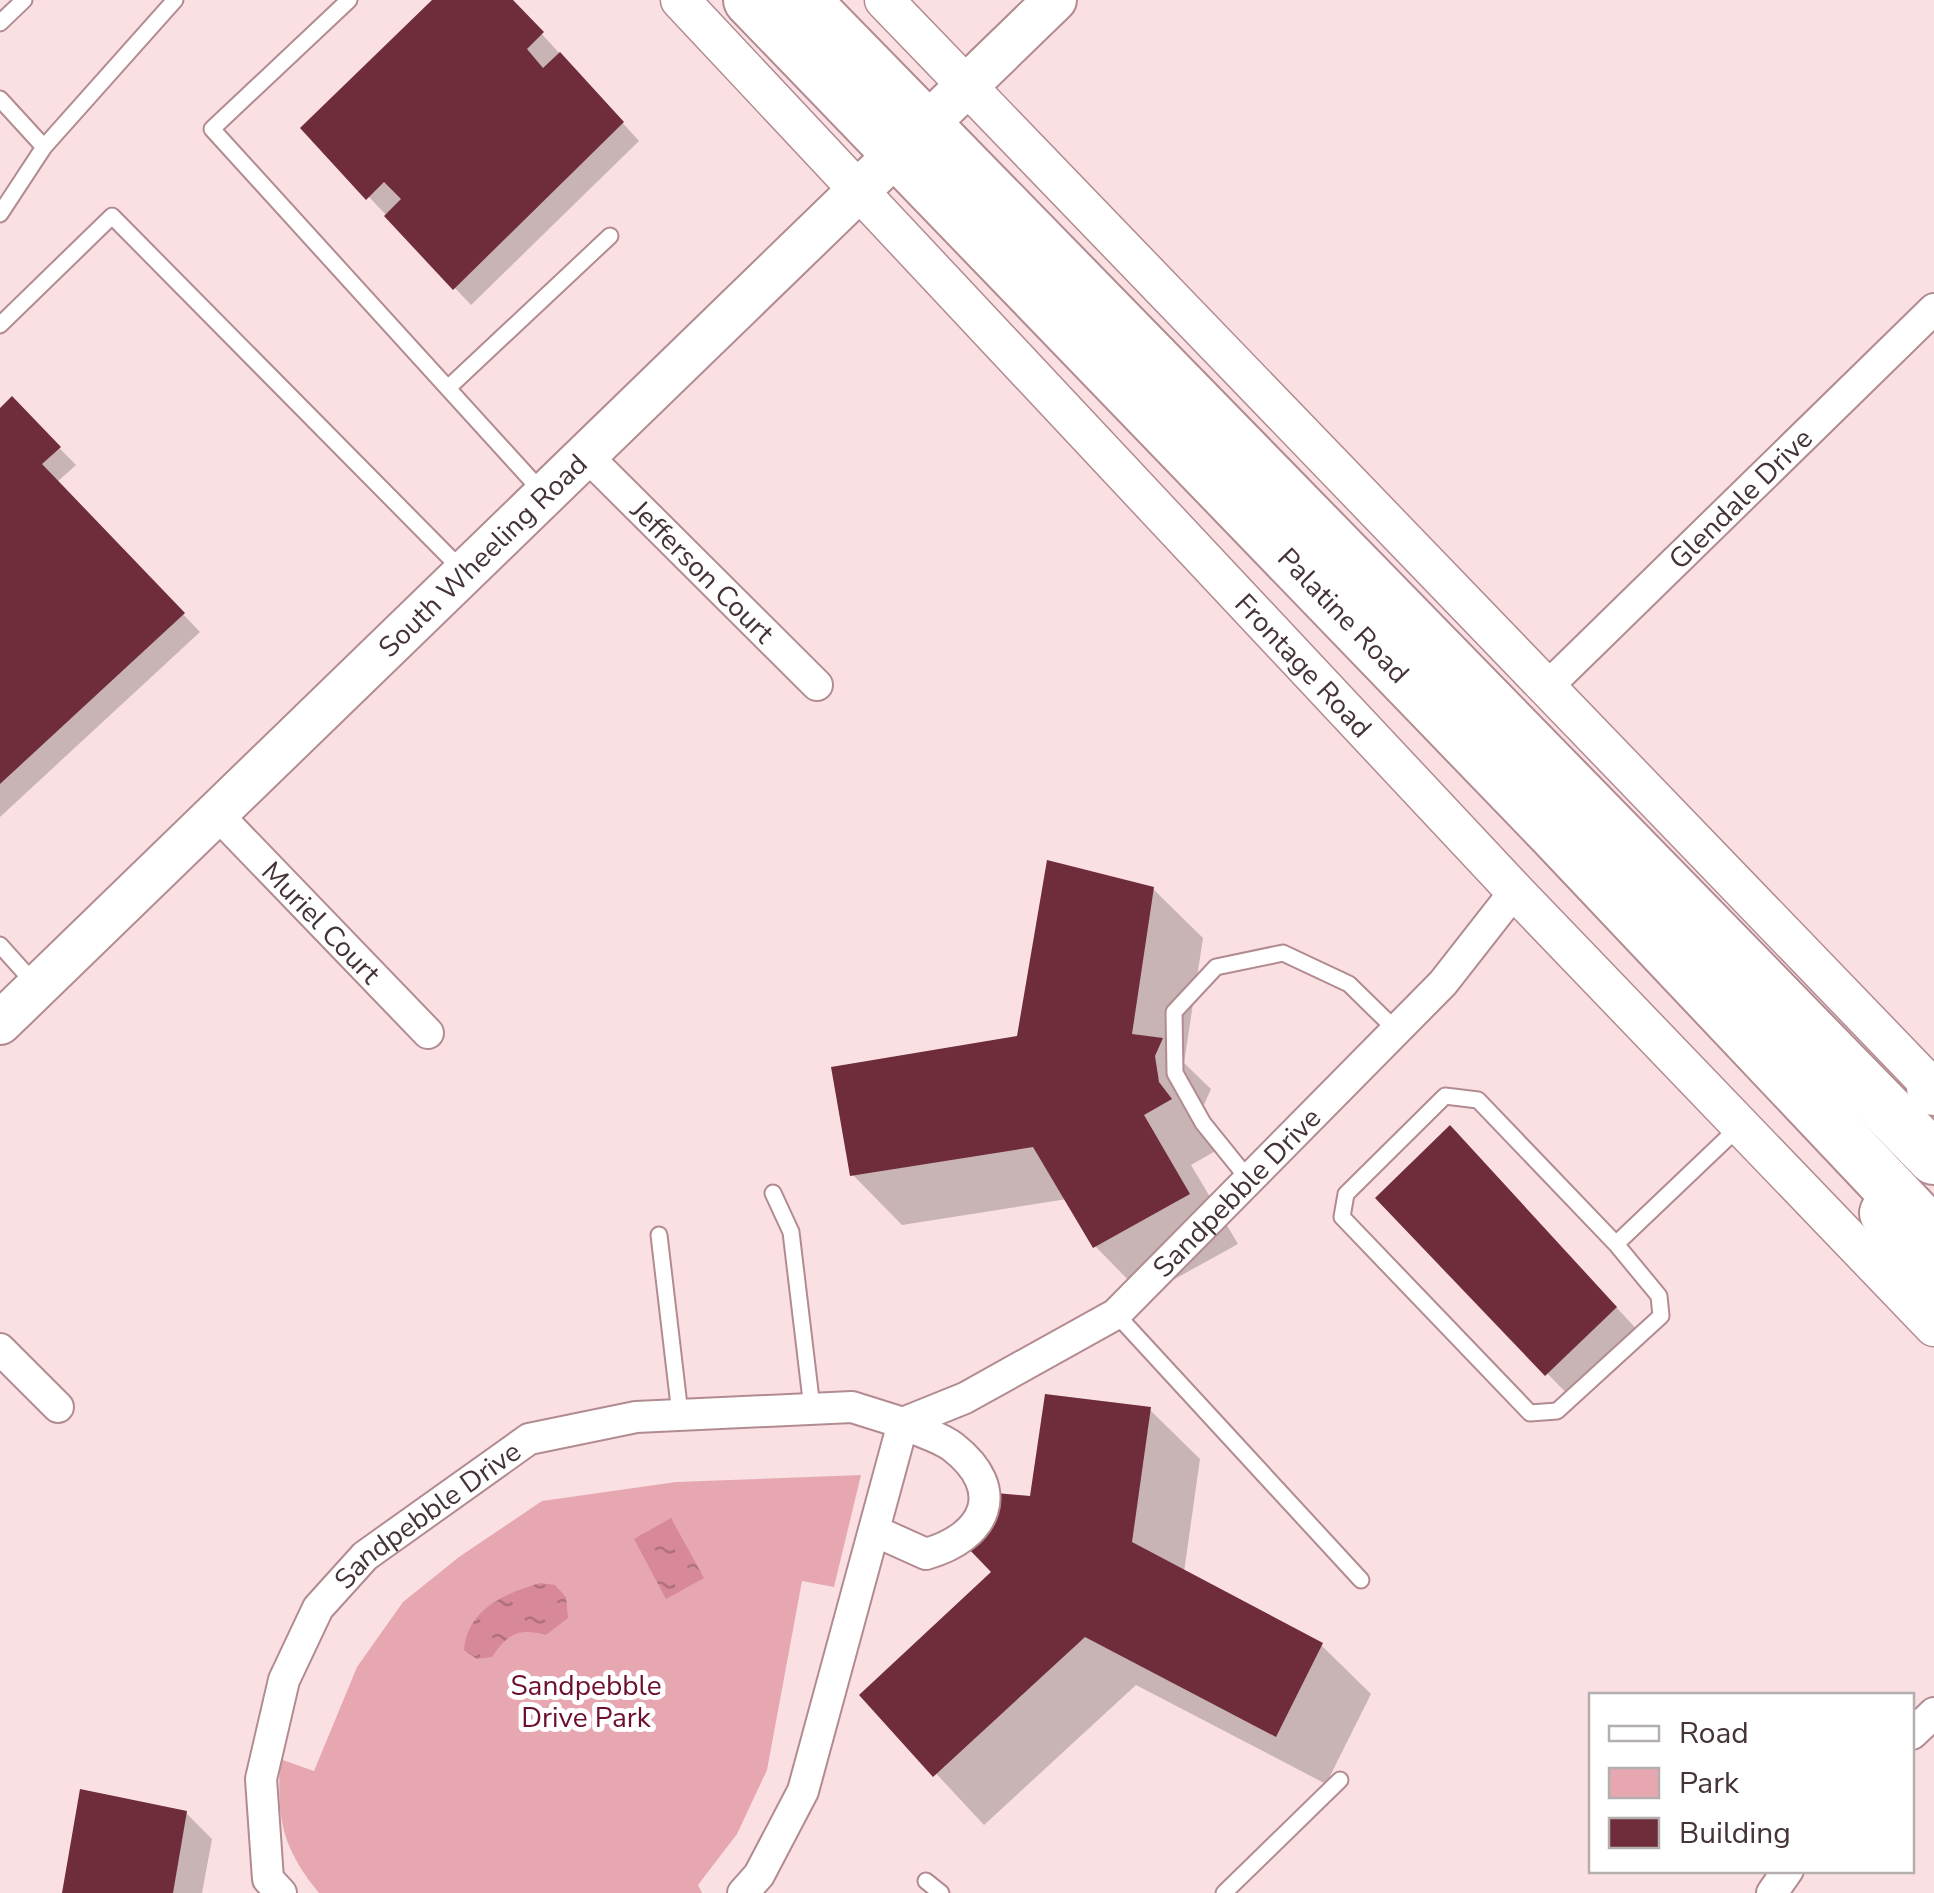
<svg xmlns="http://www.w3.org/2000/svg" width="1934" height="1893" viewBox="0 0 1934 1893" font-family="'Nunito Sans',sans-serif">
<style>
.green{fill:#e7a7b1}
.water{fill:url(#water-ripples)}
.shadow{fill:#0003}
.building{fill:#6f2c3b}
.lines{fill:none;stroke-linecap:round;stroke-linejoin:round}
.service-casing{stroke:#b28b91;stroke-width:19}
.minor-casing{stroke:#b28b91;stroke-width:34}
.tertiary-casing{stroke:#b28b91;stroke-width:41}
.secondary-casing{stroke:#b28b91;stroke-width:46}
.trunk-casing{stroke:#b28b91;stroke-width:56}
.service{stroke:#fff;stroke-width:15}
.minor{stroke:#fff;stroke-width:30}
.tertiary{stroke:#fff;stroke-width:38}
.secondary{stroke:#fff;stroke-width:42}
.trunk{stroke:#fff;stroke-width:52}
.labels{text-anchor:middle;stroke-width:10;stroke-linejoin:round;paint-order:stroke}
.street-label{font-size:28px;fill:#443436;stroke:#fff}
.park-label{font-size:28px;fill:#6d102e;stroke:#fff}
</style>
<defs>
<pattern id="water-ripples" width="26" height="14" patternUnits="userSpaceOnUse" patternTransform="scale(2.5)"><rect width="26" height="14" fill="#d78997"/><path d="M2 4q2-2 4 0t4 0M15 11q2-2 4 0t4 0" fill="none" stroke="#b0717c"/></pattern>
</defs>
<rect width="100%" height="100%" fill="#fae0e3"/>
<!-- green -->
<path class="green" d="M861 1475 834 1587 802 1581 767 1770 737 1834 698 1885 702 1893H319C281 1846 277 1819 280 1759L314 1771 357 1667 403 1602 459 1557 542 1501 676 1482Z"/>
<!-- water -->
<path class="water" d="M671 1518 704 1578 666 1599 634 1539Z
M540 1583 555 1585 566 1597 568 1618 546 1635C519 1628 508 1633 492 1657L477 1659 464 1650C467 1609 506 1593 540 1583Z"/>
<!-- shadow -->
<path class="shadow" d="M436 0H511L639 141 471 305 304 128Z
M12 400 76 465 57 482 200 632 0 817V412Z
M1153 889 1203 938 1184 1063 1211 1089 1203 1107 1208 1134 1219 1149 1191 1165 1238 1244 1144 1296 1095 1246 1067 1199 902 1225 853 1175 1019 1038Z
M1475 1154 1641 1334 1573 1400 1379 1199Z
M1150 1410 1200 1459 1184 1572 1321 1645 1371 1694 1326 1784 1136 1685 984 1825 863 1695 995 1572 1032 1499Z
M186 1813 212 1839 202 1893H64Z"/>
<!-- building -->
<path class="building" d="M432 0H513L544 32 527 49 543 68 560 52 624 122 453 290 384 216 401 199 384 182 366 200 300 128Z
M12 396 61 447 42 464 185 613 0 784V408Z
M1047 860 1154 887 1132 1034 1163 1038 1155 1056 1159 1082 1172 1099 1144 1115 1190 1194 1093 1248 1033 1147 850 1176 831 1067 1017 1036Z
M1450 1125 1617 1307 1545 1376 1375 1198Z
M1045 1394 1151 1407 1132 1542 1323 1643 1276 1737 1085 1637 933 1777 859 1695 991 1572 966 1546 996 1493 1030 1496Z
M80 1789 187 1811 173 1893H62Z"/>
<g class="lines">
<!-- service casing -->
<g class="service-casing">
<path id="service" d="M349 0 212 129 544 494
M0 23 24 0
M0 99 44 147 0 214
M44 147 175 0
M0 325 112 216 463 571
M448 388 610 236
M0 945 35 984
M1249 1180 1203 1123 1175 1073 1174 1012 1216 967 1283 953 1349 984 1397 1031
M773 1193 791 1232 812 1408
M659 1235 680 1414
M1616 1244 1659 1296 1661 1316 1557 1411 1530 1413 1342 1217 1346 1194 1445 1096 1478 1100 1616 1244 1741 1125
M1116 1314 1361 1580
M926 1881 941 1893
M1224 1893 1340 1780"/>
</g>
<!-- minor casing -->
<g class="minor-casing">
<g id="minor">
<path id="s1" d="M588 457 817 685"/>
<path id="s2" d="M1547 687 1934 309"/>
<path id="s3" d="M216 813 428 1033"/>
<path d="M0 1349 58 1407"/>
<path d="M1912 1734 1934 1713"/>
<path id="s4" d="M281 1893 268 1879 261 1779 284 1680 318 1608 365 1556 529 1439 636 1417 852 1407 903 1423 965 1398 1116 1314 1443 983 1515 891"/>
<path d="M743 1893 759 1875 803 1791 903 1423C918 1432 939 1436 953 1447 1008 1490 986 1537 926 1554L875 1531"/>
<path d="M1772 1893 1788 1870"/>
</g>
</g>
<!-- tertiary casing -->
<g class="tertiary-casing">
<g id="tertiary">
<path id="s5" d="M680 0 1515 891 1934 1327"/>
<path d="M884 0 1934 1089"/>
</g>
</g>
<!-- secondary casing -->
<g class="secondary-casing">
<g id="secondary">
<path id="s6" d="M0 1023 1055 0"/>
</g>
</g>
<!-- trunk casing -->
<g class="trunk-casing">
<g id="trunk">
<path id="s7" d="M750 0 1553 832 1934 1235"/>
<path d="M803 0 1934 1158"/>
<path d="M1933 1088 1934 1089"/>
<path d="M1886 1213 1934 1279"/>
</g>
</g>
<!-- service -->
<use href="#service" class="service"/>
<!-- minor -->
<use href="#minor" class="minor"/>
<!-- tertiary -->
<use href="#tertiary" class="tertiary"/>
<!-- secondary -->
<use href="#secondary" class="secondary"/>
<!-- trunk -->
<use href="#trunk" class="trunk"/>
</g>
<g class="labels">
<!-- street labels -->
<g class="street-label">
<text dy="10" stroke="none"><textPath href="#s2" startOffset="270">Glendale Drive</textPath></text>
<text dy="10" stroke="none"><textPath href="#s6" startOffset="672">South Wheeling Road</textPath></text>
<text dy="10" stroke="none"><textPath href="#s1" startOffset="162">Jefferson Court</textPath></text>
<text dy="10" stroke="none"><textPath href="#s7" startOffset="855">Palatine Road</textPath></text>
<text dy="10" stroke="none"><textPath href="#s5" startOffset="912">Frontage Road</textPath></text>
<text dy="10" stroke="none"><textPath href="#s3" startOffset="152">Muriel Court</textPath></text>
<text dy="10" stroke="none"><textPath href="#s4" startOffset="1362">Sandpebble Drive</textPath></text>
<text dy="10" stroke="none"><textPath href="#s4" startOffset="445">Sandpebble Drive</textPath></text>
</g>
<!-- park labels -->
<g class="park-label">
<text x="586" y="1695">Sandpebble<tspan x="586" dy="32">Drive Park</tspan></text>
</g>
</g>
<!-- legend -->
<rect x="1589" y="1693" width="325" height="180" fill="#ffffff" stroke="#b4aeaf" stroke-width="2.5"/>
<rect x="1609" y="1726" width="50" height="15" fill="#ffffff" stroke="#b4aeaf" stroke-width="2.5"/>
<text x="1679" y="1743" font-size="30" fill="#443436">Road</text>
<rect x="1609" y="1768" width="50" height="30" fill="#e7a7b1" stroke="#b4aeaf" stroke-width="2.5"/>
<text x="1679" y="1793" font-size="30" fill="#443436">Park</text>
<rect x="1609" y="1818" width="50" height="30" fill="#6f2c3b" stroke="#b4aeaf" stroke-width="2.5"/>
<text x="1679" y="1843" font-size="30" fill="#443436">Building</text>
</svg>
